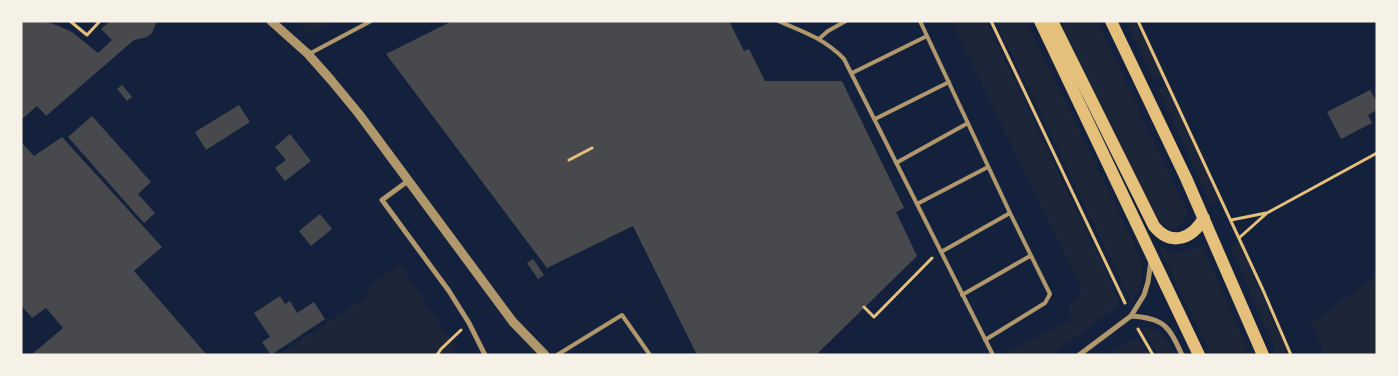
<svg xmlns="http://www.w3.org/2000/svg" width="1398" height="376" viewBox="0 0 1398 376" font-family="Poppins,sans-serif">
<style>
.green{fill:#1d2539}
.building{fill:#48494c}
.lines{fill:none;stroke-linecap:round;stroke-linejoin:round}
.path{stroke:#e5c07b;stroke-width:3}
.service{stroke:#b1986c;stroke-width:4}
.minor{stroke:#b1986c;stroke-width:5}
.tertiary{stroke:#b1986c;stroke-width:9}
.primary{stroke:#e5c07b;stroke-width:12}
</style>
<rect width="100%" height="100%" fill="#14213d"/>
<!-- green -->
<path class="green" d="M296 21H334L310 34Z
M951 21H986L1118 297V306L1052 355H1009L1007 352 1072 319 1069 312V304L1079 297 1081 288Z
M996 21H1026L1134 243 1141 262C1144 279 1141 287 1132 303Z
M1061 21H1097L1187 212C1183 231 1166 233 1156 217Z
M1126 21H1135L1162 76 1154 80Z
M1165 86 1219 199 1211 204 1158 89Z
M1202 244 1250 355H1212L1159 248 1162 246C1176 255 1188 254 1202 244Z
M1237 244 1240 245 1288 355H1277L1231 248Z
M400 264 456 348 449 355H278L366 297 372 284Z
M1377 275V355H1325L1311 323Z
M1145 327C1162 330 1168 340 1175 355H1158L1143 329Z
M1130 340H1138L1149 355H1108Z"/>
<!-- building -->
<path class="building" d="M21 21H44L59 26 72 32 98 53 112 40 101 29 110 21H157L152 33 147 37 134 40 46 116 37 106 21 120Z
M452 21H729L744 51 749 49 765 81H842L904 208 896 212 917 256 816 355H697L633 226 547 268 386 54Z
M122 85 132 97 127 101 117 89Z
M1370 90 1377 102V110L1368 115 1372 123 1341 139 1327 112Z
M239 105 250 122 206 150 195 132Z
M92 116 151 182 138 194 155 213 144 223 68 137Z
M290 134 311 161 285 181 275 168 286 160 275 147Z
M62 137 162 247 134 271 207 355H31L63 328 46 308 32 318 21 305V142L34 156Z
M320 214 332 229 311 246 299 231Z
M533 259 544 275 538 279 527 263Z
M280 296 285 304 290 301 297 313 314 302 325 319 271 355 262 342 270 337 254 313Z"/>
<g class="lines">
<!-- path -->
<path class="path" d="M70 21 87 35 100 21
M991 21 1125 303
M1138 21 1263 290 1291 355
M569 160 592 148
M1231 220 1266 213
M1239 238 1267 213 1377 153
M864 307 874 317 932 258
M1138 329 1153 355
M437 355 441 349 461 330"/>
<!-- service -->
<path class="service" d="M778 21C802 31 825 39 844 59L993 355
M920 21 1010 213 1050 294 1045 303 985 340
M820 38 828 31 846 21
M309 54 371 21
M852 73 927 36
M875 119 949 82
M896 163 968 123
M917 204 988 167
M941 252 1010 213
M962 295 1030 256
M557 355 622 315 650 355"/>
<!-- minor -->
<path class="minor" d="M408 181 382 200 449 291 469 323 485 355
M1131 316C1164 318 1169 326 1182 355
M1079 355 1131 316 1144 295 1148 282 1151 261"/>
<!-- tertiary -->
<path class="tertiary" d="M271 21 308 54 331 80 359 114 513 322 545 355"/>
<!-- primary -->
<path class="primary" d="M1040 21 1199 355
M1052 21 1154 226C1171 247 1192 239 1204 218
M1111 21 1186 178 1263 355"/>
</g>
<!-- border -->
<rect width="1398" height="376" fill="none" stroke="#f6f1e7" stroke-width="45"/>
</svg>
